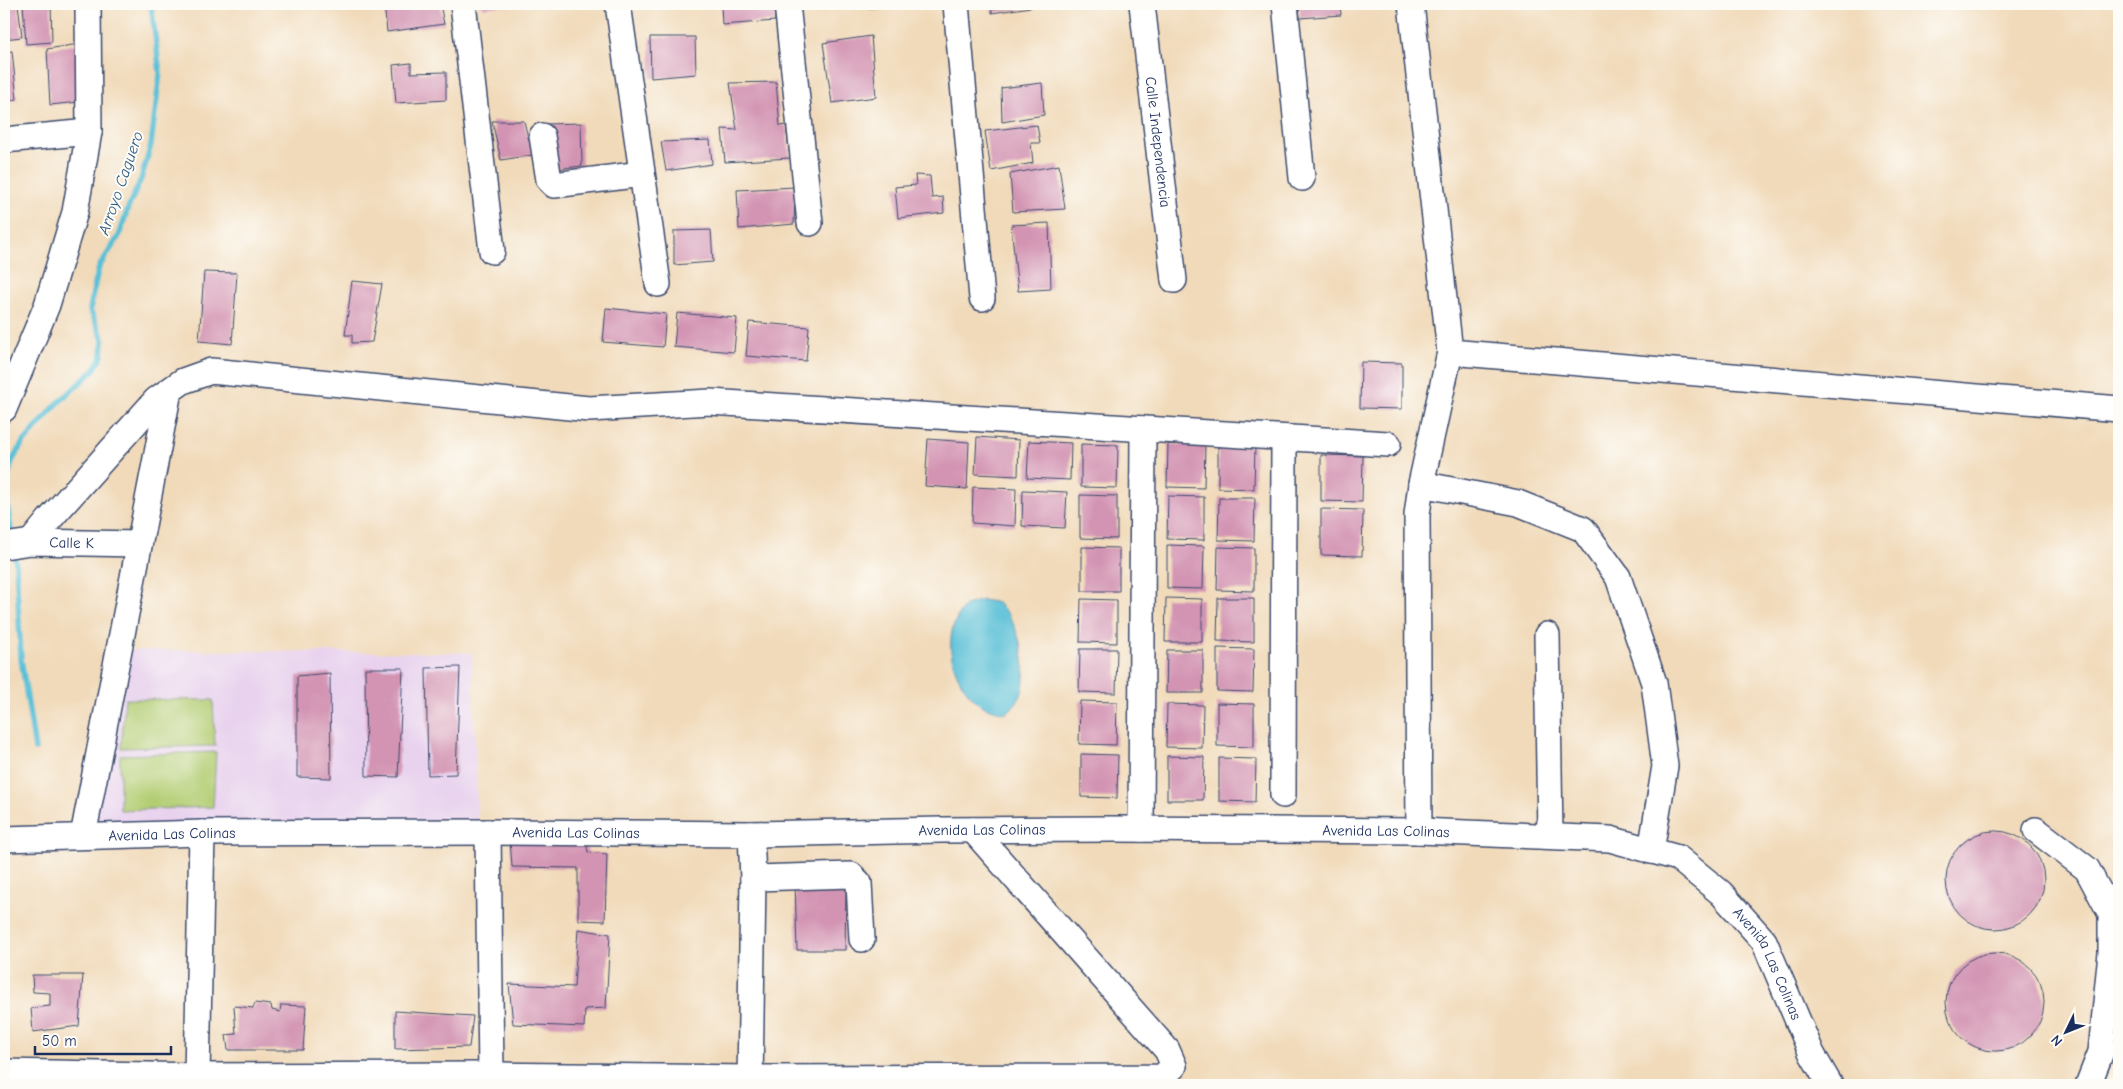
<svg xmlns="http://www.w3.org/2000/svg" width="2123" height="1089" viewBox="0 0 2123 1089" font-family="'Comic Neue',sans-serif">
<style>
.built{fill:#e8d2ee}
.green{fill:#b3cd73;stroke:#677e68}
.water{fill:#5ac0d7;stroke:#3a789a}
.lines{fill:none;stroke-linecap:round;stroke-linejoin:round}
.stream{stroke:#5ac0d7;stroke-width:5.5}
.building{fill:#d394b3}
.minor-casing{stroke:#3b496c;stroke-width:28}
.minor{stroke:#fff;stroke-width:25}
.labels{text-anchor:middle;stroke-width:4;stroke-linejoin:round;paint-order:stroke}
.street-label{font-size:15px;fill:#1b2f5e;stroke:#fdfcf7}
.water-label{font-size:16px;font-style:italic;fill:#2e5a82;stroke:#fdfcf7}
</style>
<rect width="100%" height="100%" fill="#fdfcf7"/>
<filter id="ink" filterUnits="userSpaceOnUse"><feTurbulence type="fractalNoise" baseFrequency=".02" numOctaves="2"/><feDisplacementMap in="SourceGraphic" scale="10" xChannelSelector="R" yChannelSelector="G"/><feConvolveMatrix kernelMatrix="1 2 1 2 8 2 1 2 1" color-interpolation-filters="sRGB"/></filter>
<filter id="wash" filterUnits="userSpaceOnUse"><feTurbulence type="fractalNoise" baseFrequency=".0096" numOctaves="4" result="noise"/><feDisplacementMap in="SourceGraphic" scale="20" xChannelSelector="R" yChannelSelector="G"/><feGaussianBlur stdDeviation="1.12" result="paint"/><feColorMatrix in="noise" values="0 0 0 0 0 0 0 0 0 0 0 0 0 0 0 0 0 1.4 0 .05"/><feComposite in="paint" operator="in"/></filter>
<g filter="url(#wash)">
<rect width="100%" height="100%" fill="#f1daba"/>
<!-- built -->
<path class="built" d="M119 650 472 653 478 832 83 836Z"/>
<!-- green -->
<path class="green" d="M125 699 213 700 215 746 121 748Z
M216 752 213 807 120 810V755Z"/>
<!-- water -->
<path class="water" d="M982 600C987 601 993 601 997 603 1019 617 1029 669 1022 692 1020 701 1012 708 1006 713 998 711 990 710 983 706 957 690 942 648 956 620 958 615 962 608 967 605 971 602 978 602 982 600Z"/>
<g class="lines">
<!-- stream -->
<path class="stream" d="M12 538 7 502 8 476 12 461 22 444 57 404 94 370 102 356 103 339 90 310 93 292 99 267 119 236 128 208 141 179 151 145 160 73 151 4
M14 550 16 565 21 659 35 749"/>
</g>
<g id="blocks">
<!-- building -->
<path class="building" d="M4 4H18L22 37 4 39Z
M23 4H51L52 42 26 44Z
M384 4H440L444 24 387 32Z
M482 4H508V5L482 8Z
M721 4H774L775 21 722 25Z
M868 4H920V5L869 8Z
M991 4H1043V5L992 13Z
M1220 4H1244V5L1221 8Z
M1299 4H1340L1341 15 1300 18Z
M871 36 876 97 832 103 823 43Z
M650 37H695L696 74 651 78Z
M79 44V102L50 105 47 49Z
M12 51 17 99 7 102V110L4 111V52Z
M411 63V73L446 72V100L396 103 393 65Z
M776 82 780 126 786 125 790 158 725 162 722 129 737 130 730 83Z
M1042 83 1044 115 1002 122 1001 88Z
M492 121H524L528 138 537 136 539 154 501 160Z
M581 123 582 166 556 169 547 124Z
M1037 125 1040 143H1031L1033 163 991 171 985 131Z
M710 140 712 164 666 171 661 142Z
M1059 165 1065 209 1013 212 1010 174Z
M915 175 930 176 932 198 943 197 944 213 898 218 895 187 916 185Z
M795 187 794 224 739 229 737 190Z
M1049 223 1051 289 1018 291 1011 225Z
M711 230 713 262 674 265V231Z
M204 272 237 273 232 344 199 341Z
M352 281 382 284 372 342 352 343V335H345Z
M606 308 666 314 663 347 603 342Z
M677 313 737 318 734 352 674 347Z
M749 322 809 327 806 361 746 356Z
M1361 362 1402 363V409L1360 408Z
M977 437 1019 440 1018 476 975 474Z
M928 439 969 442 967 489 925 486Z
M1029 441 1071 443 1070 480 1027 478Z
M1081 444 1118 445 1117 488 1081 487Z
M1168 444 1205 445 1204 488 1167 487Z
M1218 445 1255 446 1254 489 1218 488Z
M1321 455 1363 456 1362 502 1321 501Z
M973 487 1016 489 1015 526 972 523Z
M1023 490 1067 492 1065 528 1022 526Z
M1080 495 1117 496V539L1080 538Z
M1168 496 1204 497V540L1167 539Z
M1219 498H1255L1254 541 1218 540Z
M1321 509 1363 510 1362 556 1321 555Z
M1167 545 1204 546 1203 589 1167 588Z
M1082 547 1119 548V591H1082Z
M1218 547 1254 548V591L1217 590Z
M1166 598 1202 599V642H1165Z
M1218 598H1254V642L1217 641Z
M1081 599 1117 600V643L1080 642Z
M1217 648 1254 649 1253 692 1217 691Z
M1080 649H1117L1116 693 1079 692Z
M1167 650H1203V693H1166Z
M460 667 456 774 428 775 426 668Z
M365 668H403L398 777 366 776Z
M330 673 331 778 297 777V676Z
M1080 701 1117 702 1116 745 1079 744Z
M1217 703 1254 704V747L1217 746Z
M1167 704 1203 705 1202 748 1166 747Z
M1081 754 1118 755 1117 798 1081 797Z
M1167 756 1204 757 1203 800H1167Z
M1219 758 1256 759 1255 802 1219 801Z
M1946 880a49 49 0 1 1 98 0a49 49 0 1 1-98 0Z
M510 840 586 842 588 852 607 854 605 921 578 920V868L512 867Z
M795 882 846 886 845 950H797Z
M578 929 610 934 606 1008 585 1009 584 1027 513 1024 509 984 574 987Z
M1946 1002a49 49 0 1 1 98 0a49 49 0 1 1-98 0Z
M32 975H83L79 1026 33 1032 31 1008 50 1006V993L33 992Z
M255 1003 271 1005 272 1010 280 1012 281 1005 306 1006 303 1050H228L226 1035 236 1034 234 1006 253 1008Z
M395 1011 473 1016 469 1047 395 1049Z"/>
</g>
</g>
<g filter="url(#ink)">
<use href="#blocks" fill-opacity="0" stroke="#3b496c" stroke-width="1"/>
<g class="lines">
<!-- minor casing -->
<g class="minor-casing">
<g id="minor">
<path d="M463 4 492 251"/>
<path d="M618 4 658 284"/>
<path d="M787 4 810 223"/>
<path d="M956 4 982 298"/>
<path id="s1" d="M1142 4 1174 280"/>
<path d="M1285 4 1302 178"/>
<path d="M1411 4 1450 352 1421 484 1417 515 1419 831"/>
<path d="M542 136 549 180 554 185 642 174"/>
<path d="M4 140 89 132"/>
<path d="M1450 352 2119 409"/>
<path d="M4 409 47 305 75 212 89 132 88 4"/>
<path d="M1421 484 1518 503 1583 529 1618 577 1654 683 1665 766 1651 851"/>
<path d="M31 542 49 520 156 400 183 381 211 371 589 409 710 402 1388 444"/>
<path id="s2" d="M4 546 31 542 139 544"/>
<path d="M1547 635 1550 836"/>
<path d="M1283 795 1284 438"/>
<path d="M1141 829 1143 429"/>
<path d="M2036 830 2087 869 2111 914V953L2101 1052 2088 1085"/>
<path d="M488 832 491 1075"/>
<path d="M83 836 169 391"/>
<path id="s3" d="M4 839 202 833 488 832 751 834 941 830 1114 829 1419 831 1610 839 1678 858 1721 893 1764 941 1812 1054 1830 1085"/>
<path d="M753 878 851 875 859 883 862 939"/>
<path d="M4 1072 197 1076 491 1075 750 1078 1162 1077 1174 1066 1167 1050 973 830"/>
<path d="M197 1076 202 833"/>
<path d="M750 1085 753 878 751 834"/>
</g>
</g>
<!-- minor -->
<use href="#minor" class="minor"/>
</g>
</g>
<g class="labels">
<!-- street labels -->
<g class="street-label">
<text dy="5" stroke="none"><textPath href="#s1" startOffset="139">Calle Independencia</textPath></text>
<text dy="5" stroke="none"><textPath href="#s2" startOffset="68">Calle K</textPath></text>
<text dy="5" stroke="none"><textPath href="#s3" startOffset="978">Avenida Las Colinas</textPath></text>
<text dy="5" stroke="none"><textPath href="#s3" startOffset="1382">Avenida Las Colinas</textPath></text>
<text dy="5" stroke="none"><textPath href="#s3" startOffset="572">Avenida Las Colinas</textPath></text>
<text dy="5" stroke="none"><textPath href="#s3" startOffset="168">Avenida Las Colinas</textPath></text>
<text dy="5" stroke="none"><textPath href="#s3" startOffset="1818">Avenida Las Colinas</textPath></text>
</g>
<!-- water labels -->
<g class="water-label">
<text transform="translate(120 183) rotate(-71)" y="6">Arroyo Caguero</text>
</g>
</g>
<!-- margin -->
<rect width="2123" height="1089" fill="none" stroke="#fdfcf7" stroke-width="20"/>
<!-- north arrow -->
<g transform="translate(2066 1032) rotate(227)" stroke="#fdfcf7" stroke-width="4" paint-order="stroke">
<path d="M0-4L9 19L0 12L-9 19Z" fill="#1b2f5e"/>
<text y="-8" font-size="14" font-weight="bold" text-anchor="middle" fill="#1b2f5e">N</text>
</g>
<!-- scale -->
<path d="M35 1046v8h136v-8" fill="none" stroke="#1b2f5e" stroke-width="2.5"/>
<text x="42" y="1046" font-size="15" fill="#1b2f5e" stroke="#fdfcf7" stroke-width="4" paint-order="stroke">50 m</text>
</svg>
